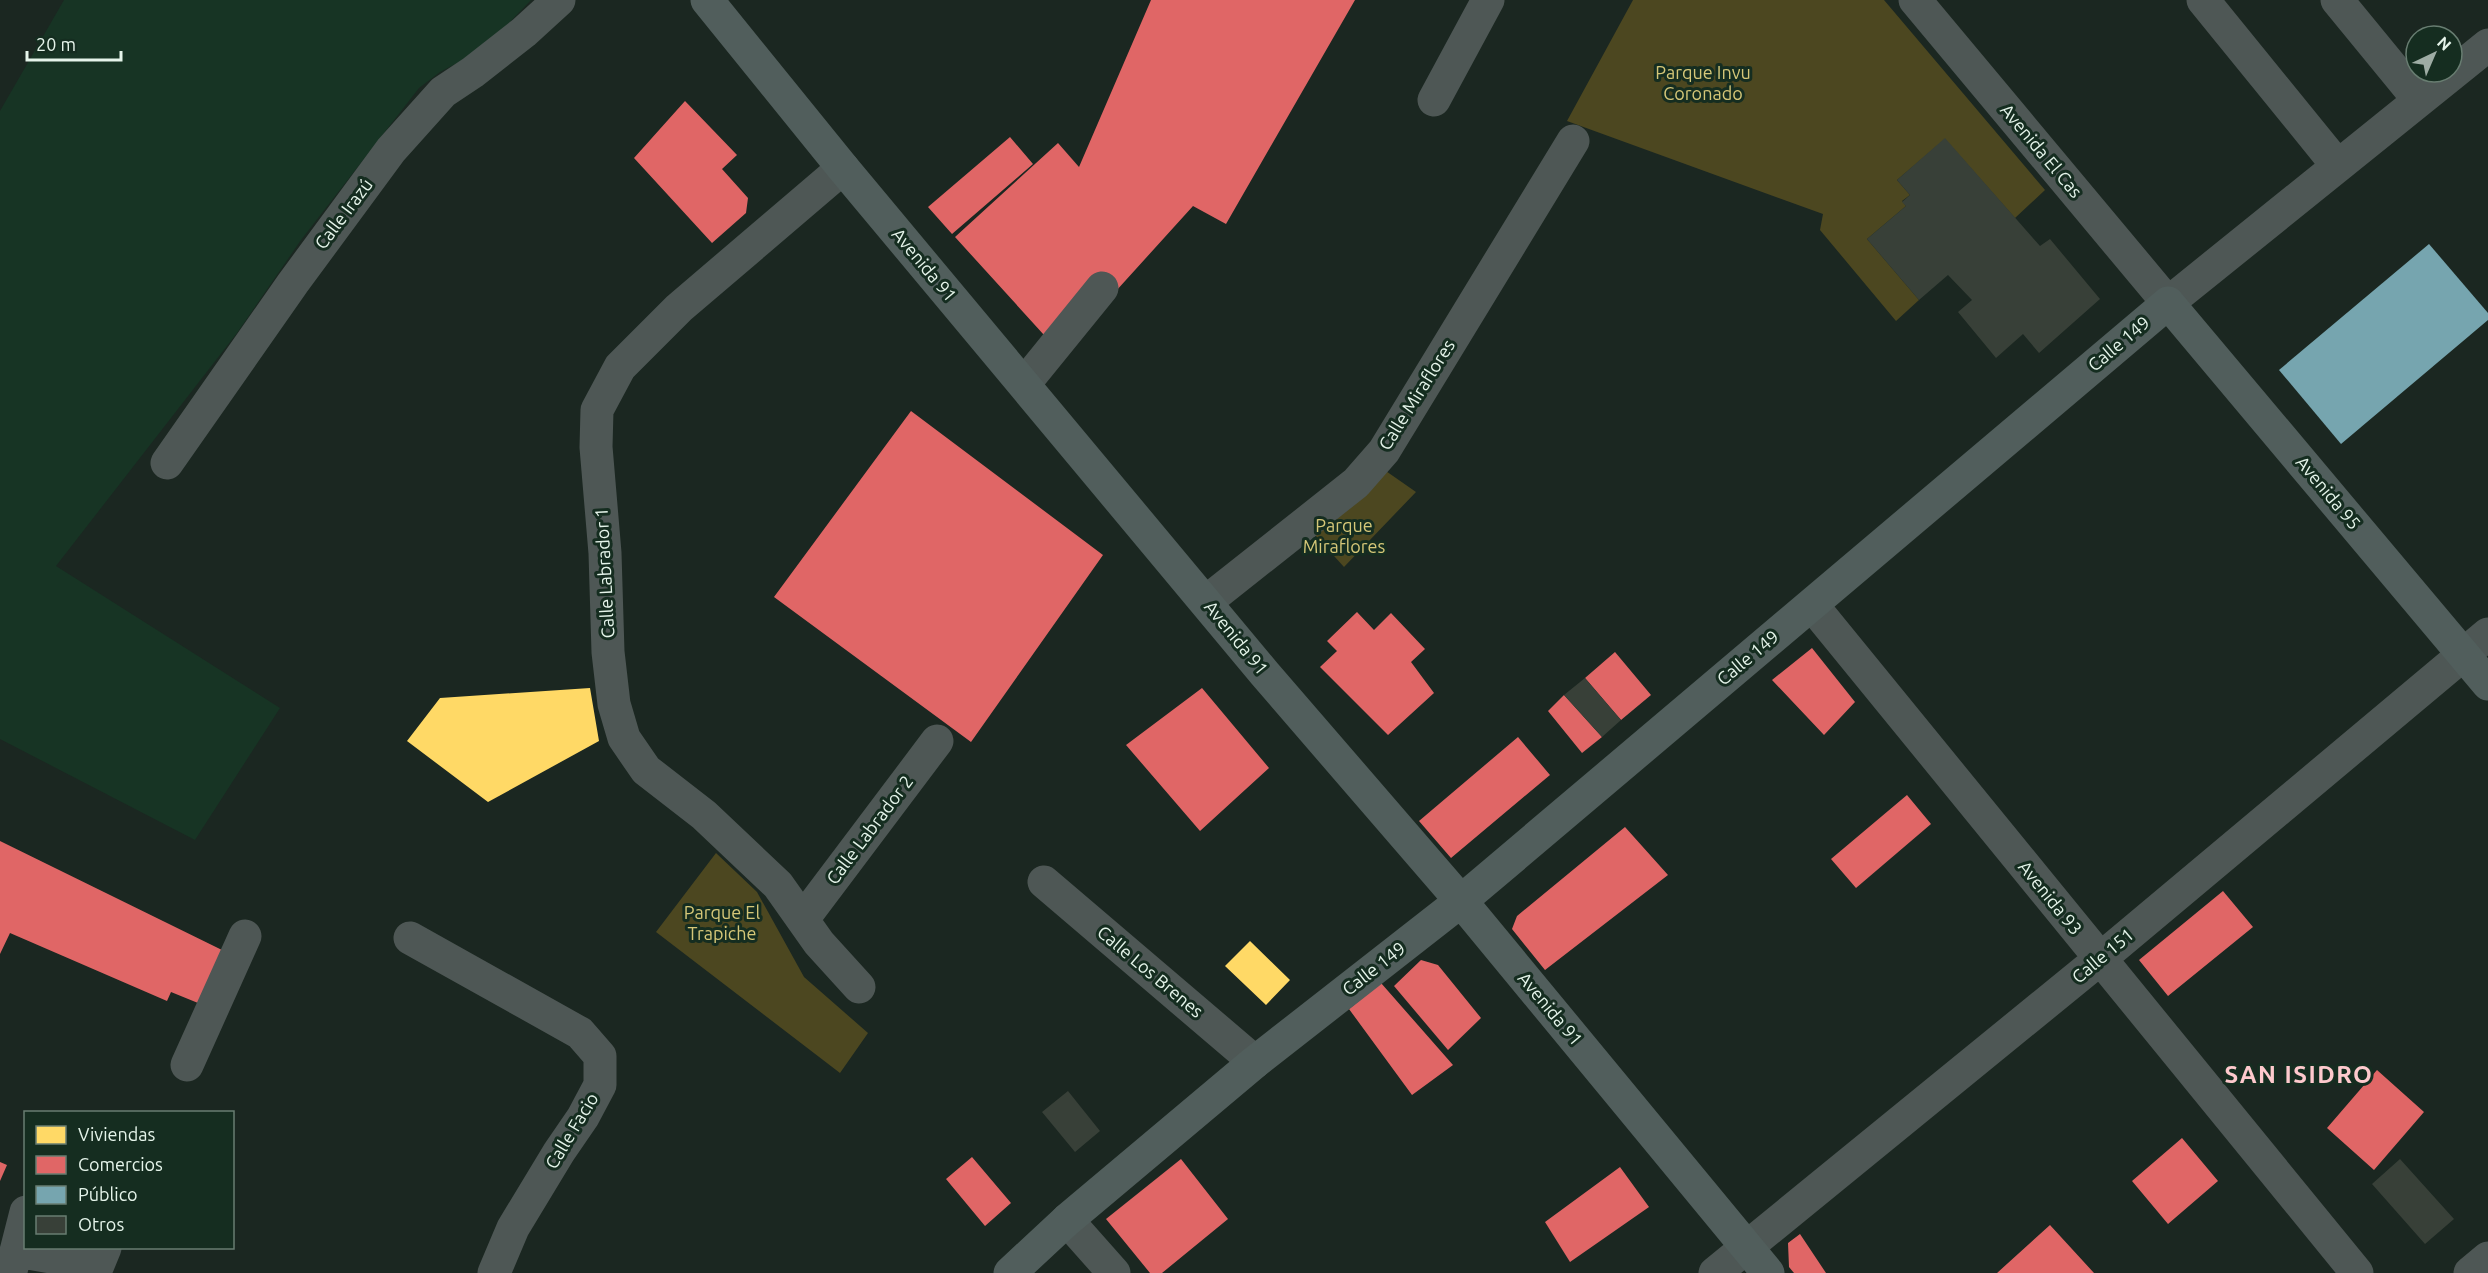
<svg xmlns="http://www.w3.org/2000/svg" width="2488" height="1273" viewBox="0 0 2488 1273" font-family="Ubuntu,sans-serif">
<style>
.built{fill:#173424}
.green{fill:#4c4720}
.homes{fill:#ffd966}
.shops{fill:#e06666}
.public{fill:#76a5af}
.building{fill:#384038}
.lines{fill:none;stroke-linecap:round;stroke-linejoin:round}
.minor{stroke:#4e5755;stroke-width:33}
.major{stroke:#515e5c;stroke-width:33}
.labels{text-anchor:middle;stroke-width:6;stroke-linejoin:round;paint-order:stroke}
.park-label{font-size:18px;fill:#d5c778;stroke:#152d20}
.street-label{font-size:18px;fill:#e5f4ea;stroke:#152d20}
.district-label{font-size:24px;font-weight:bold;letter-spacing:1.5px;fill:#fec9cd;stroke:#152d20}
</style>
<rect width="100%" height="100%" fill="#1b2721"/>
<!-- built -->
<path class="built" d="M64 0H531L508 24 463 60 440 72 419 88 301 240 237 333 56 566 280 708 195 840 0 739V111Z"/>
<!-- green -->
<path class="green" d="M1633 0H1884L2045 190 2015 218 1945 139 1897 180 1910 195 1902 201 1906 206 1867 239 1919 300 1896 321 1820 230 1823 214 1567 121Z
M1383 469 1416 492 1344 567 1315 535Z
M716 853 757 892 804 977 868 1033 840 1073 656 932Z"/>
<!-- homes -->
<path class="homes" d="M590 688 599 741 488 802 407 741 440 698Z
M1250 941 1290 980 1266 1005 1225 966Z"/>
<!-- shops -->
<path class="shops" d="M1151 0H1355L1226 224 1193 206 1116 291 1044 335 955 237 1058 143 1079 167Z
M685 101 737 155 722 169 748 198 746 213 712 243 634 158Z
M1010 137 1033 164 952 234 928 207Z
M911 411 1103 555 971 742 774 597Z
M1357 612 1374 630 1391 613 1425 649 1411 662 1434 693 1388 735 1320 667 1337 651 1327 641Z
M1812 648 1855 702 1824 735 1772 680Z
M1615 652 1651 695 1621 720 1585 678Z
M1202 688 1269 768 1200 831 1126 745Z
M1564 695 1602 737 1582 753 1548 711Z
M1518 737 1550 775 1451 858 1419 821Z
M1907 795 1931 824 1856 888 1831 859Z
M1625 827 1668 875 1545 970 1512 929 1517 916Z
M0 841 222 950 198 1003 171 992 167 1001 10 933 0 954Z
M2223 891 2253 927 2168 996 2139 960Z
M1421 960 1438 965 1481 1018 1448 1050 1394 986Z
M1381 983 1453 1065 1412 1095 1349 1009Z
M2377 1070 2424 1112 2374 1170 2327 1128Z
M2182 1138 2218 1181 2168 1224 2132 1181Z
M972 1157 1011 1203 985 1226 946 1179Z
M1181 1159 1228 1219 1162 1273H1150L1106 1219Z
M0 1162 7 1165 0 1181Z
M1620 1167 1649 1207 1570 1262 1545 1222Z
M2050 1225 2094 1273H1997Z
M1800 1234 1826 1273H1794L1789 1267 1788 1243Z"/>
<!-- public -->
<path class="public" d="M2429 244 2488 313V320L2341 444 2279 370Z"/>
<!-- building -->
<path class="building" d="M1945 138 2040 246 2050 239 2100 299 2039 353 2023 334 1996 358 1958 312 1972 300 1948 275 1919 300 1867 239 1906 206 1902 202 1910 195 1897 180Z
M1585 678 1621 720 1602 737 1564 695Z
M1068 1091 1100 1131 1075 1152 1042 1112Z
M2400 1159 2454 1219 2425 1244 2372 1184Z"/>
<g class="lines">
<!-- minor -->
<path class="minor" d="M1915 0 2168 303 2488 45
M2203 0 2337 165
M2337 0 2419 100
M1434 100 1488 0
M843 168 679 308 620 367 597 410 596 447 605 553 608 652 614 704 624 738 646 770 704 815 778 885 819 943 859 987
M1024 384 1102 288
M167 463 293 283 391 150 443 92 473 72 524 32 559 0
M1207 601 1356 483 1384 451 1573 141
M1812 605 2357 1273
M1044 882 1255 1062
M803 919 937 741
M410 938 580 1033 600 1056V1085L583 1117 559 1152 513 1228 494 1273
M187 1065 245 936
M1067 1220 1114 1273
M16 1251 98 1265 105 1248
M11 1271 26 1212
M1715 1273 2100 959 2488 634
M2470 1273 2488 1258"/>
<!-- major -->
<path class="major" d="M707 0 843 168 1265 674 1461 901 1768 1273
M1010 1273 1067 1220 1255 1062 1461 901 2168 303 2488 684"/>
</g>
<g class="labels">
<!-- park labels -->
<g class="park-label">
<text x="1703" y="79">Parque Invu<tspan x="1703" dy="21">Coronado</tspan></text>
<text x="1344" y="532">Parque<tspan x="1344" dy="21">Miraflores</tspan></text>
<text x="722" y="919">Parque El<tspan x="722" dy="21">Trapiche</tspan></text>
</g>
<!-- street labels -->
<g class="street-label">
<text transform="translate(2041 151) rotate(50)" y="6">Avenida El Cas</text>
<text transform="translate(344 214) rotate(-53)" y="6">Calle Irazú</text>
<text transform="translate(924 265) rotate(50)" y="6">Avenida 91</text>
<text transform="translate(2119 344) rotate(-40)" y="6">Calle 149</text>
<text transform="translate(1417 395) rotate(-58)" y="6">Calle Miraflores</text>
<text transform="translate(2328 493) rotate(50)" y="6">Avenida 95</text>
<text transform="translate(605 573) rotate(-93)" y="6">Calle Labrador 1</text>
<text transform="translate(1236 638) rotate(51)" y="6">Avenida 91</text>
<text transform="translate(1748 658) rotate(-40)" y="6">Calle 149</text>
<text transform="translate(870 830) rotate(-53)" y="6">Calle Labrador 2</text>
<text transform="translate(2050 898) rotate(51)" y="6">Avenida 93</text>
<text transform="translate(2103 956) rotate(-40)" y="6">Calle 151</text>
<text transform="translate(1374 969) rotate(-38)" y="6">Calle 149</text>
<text transform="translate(1150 972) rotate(40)" y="6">Calle Los Brenes</text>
<text transform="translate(1550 1009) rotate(50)" y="6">Avenida 91</text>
<text transform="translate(572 1131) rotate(-59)" y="6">Calle Facio</text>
</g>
<!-- district labels -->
<g class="district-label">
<text x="2299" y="1083">SAN ISIDRO</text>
</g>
</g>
<!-- legend -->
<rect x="24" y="1111" width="210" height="138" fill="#152d20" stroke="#687d71" stroke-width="1.5"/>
<rect x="36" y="1126" width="30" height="18" fill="#ffd966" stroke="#687d71" stroke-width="1.5"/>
<text x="78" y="1141" font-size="18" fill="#e5f4ea">Viviendas</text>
<rect x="36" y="1156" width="30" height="18" fill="#e06666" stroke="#687d71" stroke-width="1.5"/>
<text x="78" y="1171" font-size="18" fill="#e5f4ea">Comercios</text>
<rect x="36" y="1186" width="30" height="18" fill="#76a5af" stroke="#687d71" stroke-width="1.5"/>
<text x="78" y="1201" font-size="18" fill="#e5f4ea">Público</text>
<rect x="36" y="1216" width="30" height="18" fill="#384038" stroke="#687d71" stroke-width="1.5"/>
<text x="78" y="1231" font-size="18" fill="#e5f4ea">Otros</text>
<!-- north arrow -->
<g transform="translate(2434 54) rotate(44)"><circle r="28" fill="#152d20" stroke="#687d71" stroke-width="1.5"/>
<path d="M0-4.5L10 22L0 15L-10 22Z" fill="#9eaca4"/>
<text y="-9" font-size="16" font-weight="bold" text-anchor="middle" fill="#e5f4ea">N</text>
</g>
<!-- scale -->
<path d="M27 51v9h94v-9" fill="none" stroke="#e5f4ea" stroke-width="3"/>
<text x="36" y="51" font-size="18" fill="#e5f4ea" stroke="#152d20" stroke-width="4.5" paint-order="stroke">20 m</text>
</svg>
